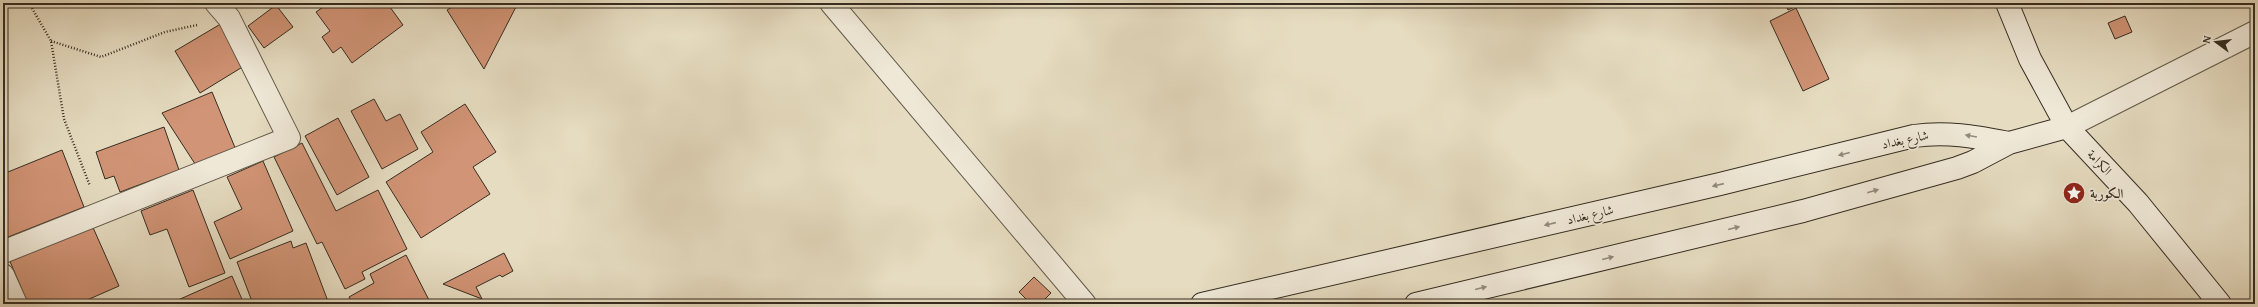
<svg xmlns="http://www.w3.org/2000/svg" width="2258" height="307" viewBox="0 0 2258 307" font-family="'Gentium Book Plus',Amiri,serif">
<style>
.building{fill:#d19476;stroke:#362d21}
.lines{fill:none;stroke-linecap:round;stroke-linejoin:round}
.minor-casing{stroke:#625949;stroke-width:24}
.secondary-casing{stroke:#362d21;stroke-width:24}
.path{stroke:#362d21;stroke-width:2.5;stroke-dasharray:1 2;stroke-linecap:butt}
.minor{stroke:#efe8d7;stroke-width:22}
.secondary{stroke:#efe8d7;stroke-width:22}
.oneway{fill:#928a7c}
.labels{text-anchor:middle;stroke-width:3.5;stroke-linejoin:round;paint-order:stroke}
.street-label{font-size:13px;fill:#362d21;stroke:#efe8d7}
.poi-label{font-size:13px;font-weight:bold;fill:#362d21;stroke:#efe8d7;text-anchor:start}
</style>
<rect width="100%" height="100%" fill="#e6dcc1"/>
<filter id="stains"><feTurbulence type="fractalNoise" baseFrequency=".005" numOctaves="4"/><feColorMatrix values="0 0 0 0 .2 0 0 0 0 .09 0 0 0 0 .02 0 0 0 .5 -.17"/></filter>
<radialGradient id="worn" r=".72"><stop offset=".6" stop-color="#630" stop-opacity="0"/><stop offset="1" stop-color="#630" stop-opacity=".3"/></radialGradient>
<!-- building -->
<path class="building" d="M329 3H387L403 25 352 63 341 47 333 53 322 37 330 31 316 12Z
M459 3H518L484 69 447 10Z
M1785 3H1803L1788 10Z
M276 5 293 27 264 48 248 26Z
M1796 8 1829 79 1803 91 1770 21Z
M2125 16 2132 32 2115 39 2108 23Z
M224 22 249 63 200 93 175 51Z
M212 92 236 150 199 170 162 113Z
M374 99 386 121 400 114 418 149 382 169 351 111Z
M465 104 496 152 473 167 490 194 421 238 386 182 433 152 421 132Z
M338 118 369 177 337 195 305 136Z
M164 127 179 170 120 192 114 176 105 179 96 152Z
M302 143 336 211 378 190 407 249 362 272 365 279 345 289 322 242 317 244 274 157Z
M62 150 84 207 3 239V174Z
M263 161 293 231 230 259 214 222 242 209 227 177Z
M193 190 225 273 189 287 167 229 150 235 141 211Z
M91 223 119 286 78 304H28L9 259Z
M291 241 293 248 306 243 329 304H253L237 262Z
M504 253 513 271 502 277 500 275 476 287 482 299 443 284Z
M406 255 431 304H353L349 297 374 283 370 274Z
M232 276 244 304H169Z
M1034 277 1051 293 1040 304H1031L1019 292Z"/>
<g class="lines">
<!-- minor casing -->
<g class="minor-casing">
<path id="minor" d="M831 3 1085 304
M2067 127 2255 32
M3 252 289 138 229 18 216 3
M3 275 16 304"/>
</g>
<!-- secondary casing -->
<g class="secondary-casing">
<path id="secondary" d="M2007 3 2030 59 2067 127 2138 203 2220 304
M1202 304 1720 184 1914 136C1947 131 1977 137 2009 143
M1416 304 1803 211 1957 168 1973 162 2009 143 2067 127"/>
</g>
<!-- path -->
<path class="path" d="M29 3 51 41 64 119 90 186
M51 41 101 57 165 32 197 25"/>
<!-- minor -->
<use href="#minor" class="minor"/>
<!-- secondary -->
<use href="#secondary" class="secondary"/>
</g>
<!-- one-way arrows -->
<defs><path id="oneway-solid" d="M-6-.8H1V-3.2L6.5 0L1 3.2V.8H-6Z"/></defs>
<g class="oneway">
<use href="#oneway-solid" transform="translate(1971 136) rotate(-170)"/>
<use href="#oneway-solid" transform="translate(1844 154) rotate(166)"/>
<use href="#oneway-solid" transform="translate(1718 185) rotate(167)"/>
<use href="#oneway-solid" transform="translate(1873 191) rotate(-16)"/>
<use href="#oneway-solid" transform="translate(1550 224) rotate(167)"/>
<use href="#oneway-solid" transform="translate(1734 228) rotate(-14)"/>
<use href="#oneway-solid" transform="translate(1608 258) rotate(-14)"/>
<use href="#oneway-solid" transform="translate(1481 288) rotate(-14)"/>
</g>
<!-- icons -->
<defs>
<g id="sight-disc" transform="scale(1.15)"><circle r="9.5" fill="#8f2418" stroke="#efe8d7"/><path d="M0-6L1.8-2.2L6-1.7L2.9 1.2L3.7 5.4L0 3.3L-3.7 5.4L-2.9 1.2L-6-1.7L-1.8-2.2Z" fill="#fff"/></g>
</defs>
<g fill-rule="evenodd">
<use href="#sight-disc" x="2074" y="193"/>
</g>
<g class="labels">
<!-- street labels -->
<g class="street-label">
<text transform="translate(1905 139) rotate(-12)" y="5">شارع بغداد</text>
<text transform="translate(2100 162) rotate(47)" y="5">الكرامة</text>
<text transform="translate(1590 214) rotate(-13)" y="5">شارع بغداد</text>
</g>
<!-- poi labels -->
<g class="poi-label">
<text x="2090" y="198">الكوربة</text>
</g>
</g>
<!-- margin -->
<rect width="2258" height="307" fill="none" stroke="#e6dcc1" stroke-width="16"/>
<rect x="4" y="4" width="2250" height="299" fill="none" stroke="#362d21" stroke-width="2"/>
<rect x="8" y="8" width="2242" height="291" fill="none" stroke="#362d21"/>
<!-- north arrow -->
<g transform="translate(2216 42) rotate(285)" stroke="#efe8d7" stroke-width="3" paint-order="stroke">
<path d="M0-3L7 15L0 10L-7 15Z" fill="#362d21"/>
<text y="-6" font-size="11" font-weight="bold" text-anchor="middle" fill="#362d21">N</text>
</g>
<rect width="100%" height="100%" filter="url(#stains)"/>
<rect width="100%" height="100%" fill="url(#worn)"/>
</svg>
